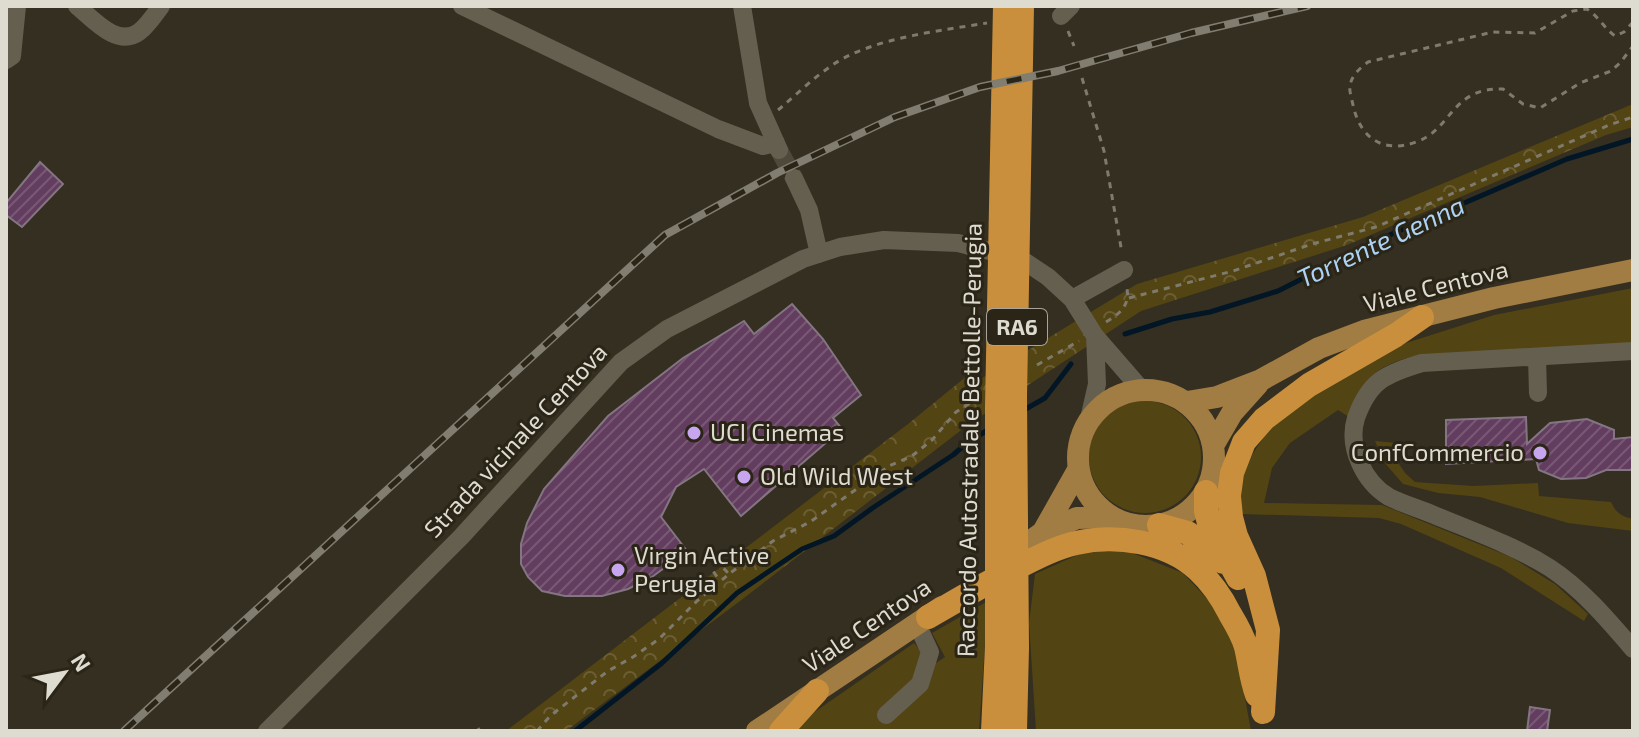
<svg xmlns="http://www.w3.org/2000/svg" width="1639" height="737" viewBox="0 0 1639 737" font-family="'Exo 2',sans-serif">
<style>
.green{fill:#534413}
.park{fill:url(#park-crowns)}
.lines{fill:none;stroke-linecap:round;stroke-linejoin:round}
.stream{stroke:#021626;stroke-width:5}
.building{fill:url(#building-hatch);stroke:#847582;stroke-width:2}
.minor-tunnel{stroke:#4e493b;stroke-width:18;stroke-dasharray:18 9;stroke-linecap:butt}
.path{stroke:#7e7a6d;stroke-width:3;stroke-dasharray:6 6;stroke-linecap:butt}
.minor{stroke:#645f4e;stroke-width:18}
.major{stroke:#a17c43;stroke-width:22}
.highway{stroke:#ca8f3c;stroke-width:24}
.rail-casing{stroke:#817d70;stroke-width:8}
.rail{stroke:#2a2516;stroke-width:5;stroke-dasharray:15;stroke-linecap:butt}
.poi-dot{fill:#c7a6ef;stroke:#2a2516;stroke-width:3}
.labels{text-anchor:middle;stroke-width:6;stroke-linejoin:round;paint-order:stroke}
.shield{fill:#2a2516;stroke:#a8a499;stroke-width:2}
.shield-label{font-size:22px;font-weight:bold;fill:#dedbd1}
.street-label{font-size:24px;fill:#dedbd1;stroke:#2a2516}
.poi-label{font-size:24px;fill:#dedbd1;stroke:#2a2516;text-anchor:start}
.water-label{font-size:26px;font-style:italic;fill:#add3f4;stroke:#2a2516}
</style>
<defs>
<pattern id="park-crowns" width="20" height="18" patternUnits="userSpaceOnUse" patternTransform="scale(2)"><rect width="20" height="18" fill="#534413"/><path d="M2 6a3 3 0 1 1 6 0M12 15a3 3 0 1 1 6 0" fill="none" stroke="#6b5e34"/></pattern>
<pattern id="building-hatch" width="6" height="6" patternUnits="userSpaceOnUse" patternTransform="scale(2)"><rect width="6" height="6" fill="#633d5f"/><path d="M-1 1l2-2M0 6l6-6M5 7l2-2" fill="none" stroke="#795875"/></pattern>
</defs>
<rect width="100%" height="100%" fill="#342f20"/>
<!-- green -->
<path class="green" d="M1633 288V344L1422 355C1383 361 1359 378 1349 417L1338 410 1290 443 1272 468 1264 503 1382 505 1511 557 1555 584 1588 614 1584 621 1501 568 1401 524 1379 518 1241 514 1242 480 1252 455 1269 429 1312 392 1406 343 1494 315Z
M1089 457a56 56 0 1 1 112 0a56 56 0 1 1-112 0Z
M1375 441 1398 443 1399 464 1405 473 1415 482 1473 486 1538 483 1539 496 1611 502C1616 513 1621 516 1633 519V531L1568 523 1480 497 1438 493 1403 484 1384 462Z
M1086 551H1127L1183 573 1225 618 1238 659 1251 731H1036L1029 623 1035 574Z
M988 601 979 731H794L803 720 914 643 933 665 945 657 932 633Z"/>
<!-- park -->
<path class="park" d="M1633 104V127L1606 135 1347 245 1141 311 969 424 740 601 566 731H506L908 424 973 371 979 380 1137 284 1363 217Z"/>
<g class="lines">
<!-- stream -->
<path class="stream" d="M1125 334 1172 319 1210 312 1278 291 1385 237 1567 159 1633 139
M1024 410 1045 398 1071 364
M575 731 662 663 737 593 802 549 834 536 874 507 953 455 968 442 991 428"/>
</g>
<!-- building -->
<path class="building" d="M40 162 63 184 22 227 6 215V203Z
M792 304 823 339 861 395 833 418 842 429 741 516 704 469 676 487 661 517 687 551 652 577 628 589 602 596H565L542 591 528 577 521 564V544L527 523 544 489 608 416 683 358 744 321 754 334Z
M1526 417 1527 444 1550 423 1587 419 1614 430V439L1633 437V470H1606L1586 478 1561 479 1539 470 1536 459 1446 464V420Z
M1530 707 1550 710 1547 731H1527Z"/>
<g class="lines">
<!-- minor-tunnel -->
<path class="minor-tunnel" d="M779 150 794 178"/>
<!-- path -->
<path class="path" d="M1633 22 1624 32 1615 36C1604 28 1599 17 1587 9L1573 11 1535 33 1493 32 1368 62C1360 68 1351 76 1350 86 1349 91 1352 100 1353 105 1360 138 1383 154 1416 142 1452 130 1451 87 1503 89L1523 104 1540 108 1580 83 1611 71 1620 63 1633 46
M1068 31 1074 46
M1082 78 1104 151 1122 253
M778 110C795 96 812 79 831 66 871 38 939 31 987 23
M1129 298 1233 271 1312 244 1376 227 1609 125 1633 117
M1106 322C1119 314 1130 306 1127 289
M1037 365 1079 341
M710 549 715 559 729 574
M715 560 713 571 720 581
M478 728 480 731
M537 731 550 716 608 671 633 657 659 639 697 601 729 574 773 541 810 522 889 466 912 456 932 440 956 412 978 398"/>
<!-- minor -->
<path class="minor" d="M77 6C93 19 117 48 139 32 148 25 155 14 161 6
M462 6 718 129 763 146 776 143
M742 6 758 103 779 150
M1061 16 1071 6
M6 60 12 56 17 6
M794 178 809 210 819 254
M1072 299 1124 270
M1633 351 1422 363C1385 374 1369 381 1356 418 1347 447 1364 482 1389 497 1403 504 1420 509 1434 515 1473 531 1515 546 1550 568 1582 589 1608 620 1633 649
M1537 357 1538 393
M1089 419 1097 384 1095 336
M886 715 920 684 930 652 917 624
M267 731 461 537 621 362 667 329 803 259 840 247 884 240 958 243 1021 259 1048 277 1072 299 1095 336 1141 389"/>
<!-- major -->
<path class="major" d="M1078 458a68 68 0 1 1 136 0a68 68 0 1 1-136 0Z
M1187 402 1217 397 1261 380 1319 348 1364 331 1494 298 1633 270
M1214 444 1232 413 1258 384
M1043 532 1078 470
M1005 560 1043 532 1077 518 1112 517
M757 731 942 607"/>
<!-- highway -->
<path class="highway" d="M1206 492V511L1210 527 1238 578
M1159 525 1188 533 1223 562
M928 617C956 601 984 584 1014 569 1034 559 1054 548 1076 543 1115 534 1167 541 1198 570 1211 582 1222 598 1230 614 1236 624 1243 636 1246 647 1250 664 1251 679 1257 695
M1263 712 1268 630 1254 576 1236 536 1231 517 1229 496 1232 473 1244 442 1264 419 1309 385 1396 335 1422 317
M781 731 817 691
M993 731 997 646V407L1005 6
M1015 731 1017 648 1015 397 1022 6"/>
<!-- rail casing -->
<g class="rail-casing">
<path id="rail" d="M124 731 665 235 777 173 895 117 980 87 1058 71 1191 33 1307 6"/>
</g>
<!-- rail -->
<use href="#rail" class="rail"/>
</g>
<!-- markers -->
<g class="poi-dot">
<circle cx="694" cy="433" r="8"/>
<circle cx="1540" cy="453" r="8"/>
<circle cx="744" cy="477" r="8"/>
<circle cx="618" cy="570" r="8"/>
</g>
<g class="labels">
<!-- shield labels -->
<rect class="shield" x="987" y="309" width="60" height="36" rx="6"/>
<g class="shield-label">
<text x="1017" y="335">RA6</text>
</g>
<!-- street labels -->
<g class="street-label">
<text transform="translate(1436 287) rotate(-14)" y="8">Viale Centova</text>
<text transform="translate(970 440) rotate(-89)" y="8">Raccordo Autostradale Bettolle-Perugia</text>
<text transform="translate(516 441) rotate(-47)" y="8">Strada vicinale Centova</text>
<text transform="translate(867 626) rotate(-34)" y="8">Viale Centova</text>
</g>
<!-- poi labels -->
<g class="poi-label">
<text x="710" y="441">UCI Cinemas</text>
<text x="1524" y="461" text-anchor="end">ConfCommercio</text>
<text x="760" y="485">Old Wild West</text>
<text x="634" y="564">Virgin Active<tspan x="634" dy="28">Perugia</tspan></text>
</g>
<!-- water labels -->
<g class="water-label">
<text transform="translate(1381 242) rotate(-25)" y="9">Torrente Genna</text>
</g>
</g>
<!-- border -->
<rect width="1639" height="737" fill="none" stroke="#dedbd1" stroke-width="16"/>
<!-- north arrow -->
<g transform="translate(64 673) rotate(58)" stroke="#2a2516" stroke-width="6" paint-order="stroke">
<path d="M0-6L14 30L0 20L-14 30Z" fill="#dedbd1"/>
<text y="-12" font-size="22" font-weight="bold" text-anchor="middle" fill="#dedbd1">N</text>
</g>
</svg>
